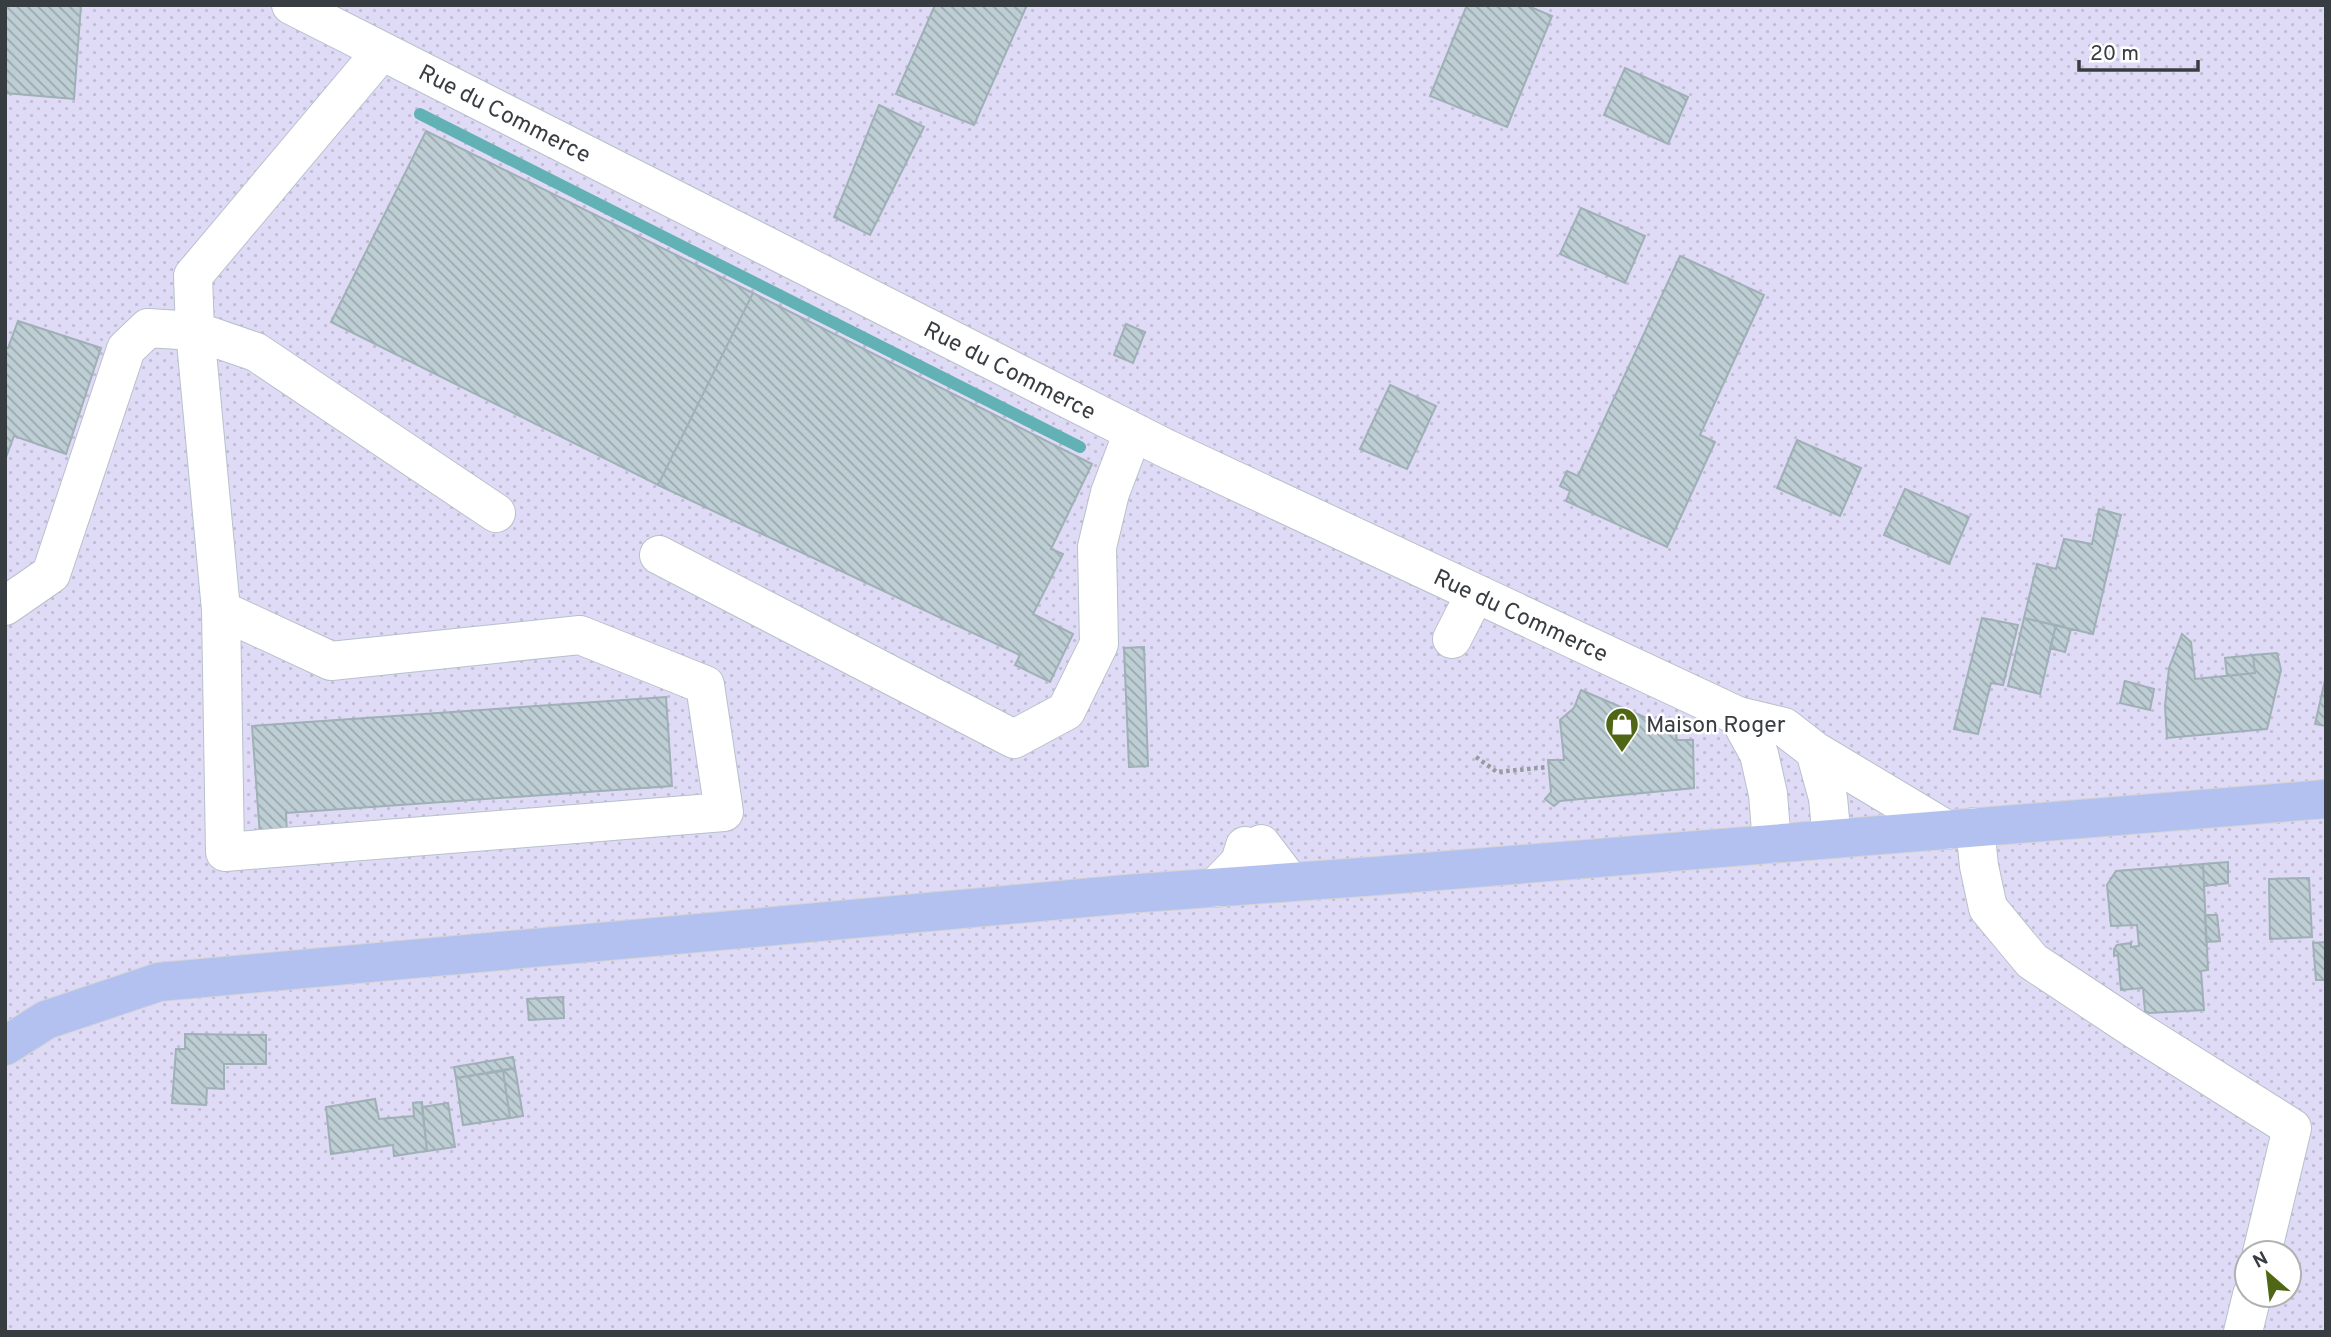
<svg xmlns="http://www.w3.org/2000/svg" width="2331" height="1337" viewBox="0 0 2331 1337" font-family="Overpass,sans-serif">
<style>
.grass{fill:url(#grass-dots);fill-rule:evenodd}
.lines{fill:none;stroke-linecap:round;stroke-linejoin:round}
.stream{stroke:#62b1b4;stroke-width:12}
.building{fill:url(#building-back-hatch);stroke:#9fb0b6;stroke-width:2}
.minor-casing{stroke:#b6c2cc;stroke-width:40}
.major-casing{stroke:#d3d4d5;stroke-width:40}
.path{stroke:#979ca0;stroke-width:4.5;stroke-dasharray:3.5 3.5;stroke-linecap:butt}
.minor{stroke:#fff;stroke-width:38}
.major{stroke:#b2c1f0;stroke-width:38}
.labels{text-anchor:middle;stroke-width:5;stroke-linejoin:round;paint-order:stroke}
.street-label{font-size:23px;fill:#383d41;stroke:#fff}
.poi-label{font-size:23px;fill:#383d41;stroke:#fff;text-anchor:start}
</style>
<defs>
<pattern id="grass-dots" width="8" height="8" patternUnits="userSpaceOnUse" patternTransform="scale(1.75)"><rect width="8" height="8" fill="#dfdaf5"/><path d="M2 2h.1M6 6h.1" fill="none" stroke="#c0bcd3" stroke-width="1.8" stroke-linecap="round"/></pattern>
<pattern id="building-back-hatch" width="6" height="6" patternUnits="userSpaceOnUse" patternTransform="scale(1.75)"><rect width="6" height="6" fill="#bdced4"/><path d="M-1 5l2 2M0 0l6 6M5-1l2 2" fill="none" stroke="#9ba8ae"/></pattern>
</defs>
<rect width="100%" height="100%" fill="#f5faff"/>
<!-- grass -->
<path class="grass" d="M5 5H2326V1332H5ZM2247 1253H2289V1295H2247Z"/>
<g class="lines">
<!-- stream -->
<path class="stream" d="M420 114 1080 447"/>
</g>
<!-- building -->
<path class="building" d="M5 5H81L74 99 5 93Z
M935 5H1027L974 125 896 94Z
M1467 5H1526L1552 16 1507 127 1430 96Z
M1625 68 1688 97 1668 144 1604 115Z
M879 105 924 127 870 235 834 217Z
M426 131 753 293 658 485 331 322Z
M1581 208 1645 236 1625 283 1560 254Z
M1680 256 1764 295 1700 435 1715 442 1667 547 1566 501 1570 491 1560 486 1567 471 1578 476Z
M753 293 1092 464 1051 549 1063 554 1033 614 1073 634 1050 682 1015 665 1020 655 658 485Z
M18 321 101 348 66 454 14 436 5 460V348H8Z
M1126 324 1145 332 1133 363 1114 355Z
M1390 385 1436 406 1407 469 1360 449Z
M1797 440 1861 468 1840 516 1777 488Z
M1905 489 1969 517 1949 564 1884 535Z
M2099 509 2121 515 2093 634 2024 618 2037 564 2056 569 2064 539 2092 544Z
M1982 618 2018 625 2003 685 1991 683 1978 734 1954 729Z
M2024 618 2056 625 2040 694 2008 686Z
M2056 625 2071 629 2065 652 2050 648Z
M2182 634 2191 642 2195 679 2255 673 2253 655 2277 653 2281 670 2267 729 2167 738 2165 706 2169 668Z
M1144 647 1148 766 1129 767 1124 648Z
M2253 655 2255 673 2227 676 2225 658Z
M2326 676V726L2315 724Z
M2125 681 2154 689 2150 710 2120 703Z
M1581 690 1677 731 1676 740H1693L1694 788 1560 801 1554 806 1545 799 1551 792 1548 760H1564L1560 720 1574 708Z
M666 697 672 786 286 813 287 834 260 836 252 726Z
M2228 862V883L2204 886 2203 864Z
M2203 864 2208 970 2201 971 2204 1010 2149 1013 2145 1011 2143 988 2121 990 2118 955 2114 956V949L2117 945 2131 943V947L2139 946 2137 925 2111 926 2107 885 2116 871Z
M2309 878 2312 937 2270 939 2269 879Z
M2205 915H2217L2220 941 2206 942Z
M2326 942V980H2316L2313 943Z
M563 997 564 1018 529 1020 527 999Z
M185 1034 266 1035V1064H224V1089L207 1088 206 1105 172 1103 176 1049H185Z
M513 1057 515 1068 456 1078 454 1067Z
M515 1068 523 1116 510 1118 503 1071Z
M503 1071 510 1118 463 1125 456 1078Z
M375 1099 379 1119 414 1116 413 1103 422 1102 427 1151 394 1156 393 1145 331 1154 326 1107Z
M448 1103 455 1147 427 1151 422 1107Z"/>
<g class="lines">
<!-- minor casing -->
<g class="minor-casing">
<path id="minor" d="M291 5 1165 448 1738 716 1784 727 1815 751 1828 798 1832 839
M382 51 193 276 195 331 256 352 496 513
M659 555 1014 739 1066 711 1099 644 1097 547 1110 493 1133 432
M5 606 51 574 126 349 148 328 195 331 221 610 331 661 580 635 705 685 724 812 225 852 221 610
M1452 639 1475 594
M1738 716 1759 754 1768 794 1772 844
M1815 751 1947 830
M1975 827 1979 866 1988 908 2032 961 2133 1028 2292 1128 2262 1253
M1261 844 1290 882
M1215 888 1240 862 1245 846
M2243 1332 2252 1295"/>
</g>
<!-- major casing -->
<g class="major-casing">
<path id="major" d="M5 1046 46 1020 159 982 1127 894 1376 876 2326 799"/>
</g>
<!-- path -->
<path class="path" d="M1476 757 1497 772 1548 767"/>
<!-- minor -->
<use href="#minor" class="minor"/>
<!-- major -->
<use href="#major" class="major"/>
</g>
<!-- icons -->
<defs>
<g id="shop-pin" transform="scale(1.75)"><path d="M0 17L-7.5 6A9.5 9.5 0 1 1 7.5 6Z" fill="#4f6615" stroke="#fff"/><path d="M-5-2.5h2.3a2.7 3.5 0 0 1 5.4 0H5L5.5 6h-11ZM-1.5-2.5h3a1.5 2.3 0 0 0-3 0Z" fill="#fff"/></g>
</defs>
<g fill-rule="evenodd">
<use href="#shop-pin" x="1622" y="724"/>
</g>
<g class="labels">
<!-- street labels -->
<g class="street-label">
<text transform="translate(505 113) rotate(27)" y="8">Rue du Commerce</text>
<text transform="translate(1010 370) rotate(27)" y="8">Rue du Commerce</text>
<text transform="translate(1521 615) rotate(25)" y="8">Rue du Commerce</text>
</g>
<!-- poi labels -->
<g class="poi-label">
<text x="1646" y="732">Maison Roger</text>
</g>
</g>
<!-- border -->
<rect width="2331" height="1337" fill="none" stroke="#383d41" stroke-width="14"/>
<!-- north arrow -->
<g transform="translate(2268 1274) rotate(332)"><circle r="33" fill="#ffffff" stroke="#afb1b3" stroke-width="2"/>
<path d="M0-5L12 26L0 18L-12 26Z" fill="#4f6615"/>
<text y="-10" font-size="19" font-weight="bold" text-anchor="middle" fill="#383d41">N</text>
</g>
<!-- scale -->
<path d="M2079 60v10h119v-10" fill="none" stroke="#383d41" stroke-width="3.5"/>
<text x="2090" y="60" font-size="21" fill="#383d41" stroke="#ffffff" stroke-width="5" paint-order="stroke">20 m</text>
</svg>
